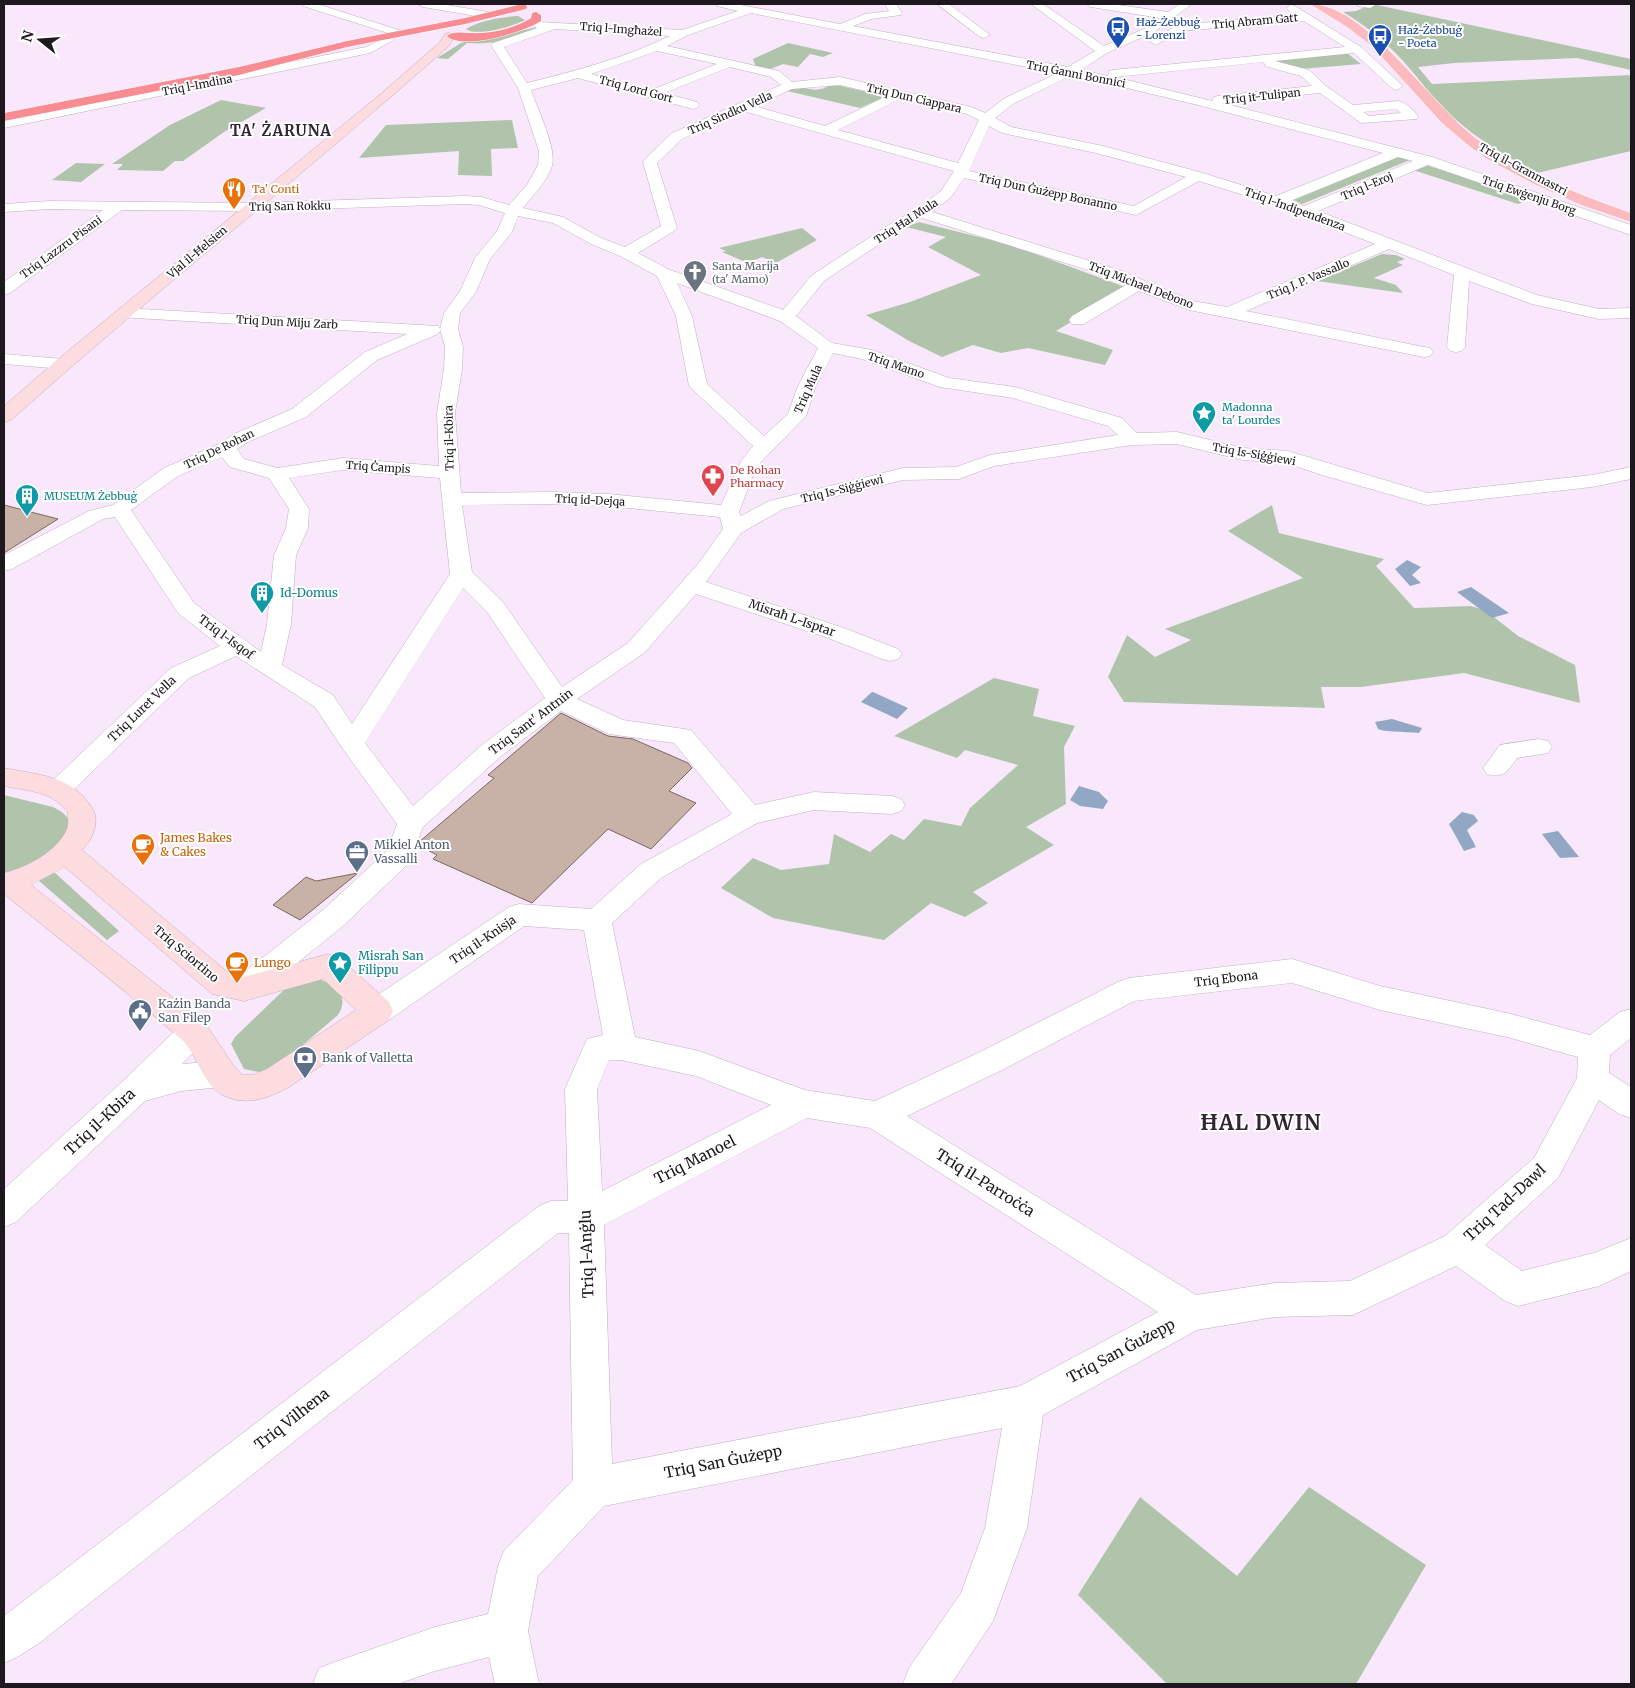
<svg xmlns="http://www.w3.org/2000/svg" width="1635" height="1688" viewBox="0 0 1635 1688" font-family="Merriweather,serif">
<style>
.green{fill:#b0c4ab}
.water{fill:#92a7c3}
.building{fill:#c8b1a6;stroke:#7c685d}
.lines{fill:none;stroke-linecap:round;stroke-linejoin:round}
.street-casing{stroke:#bfafc1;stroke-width:1}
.secondary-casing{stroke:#bfafc1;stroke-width:1}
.primary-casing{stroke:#fff;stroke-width:1}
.highway-casing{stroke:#fff;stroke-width:1}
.street{fill:#fff;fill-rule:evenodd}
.secondary{fill:#fddcdf;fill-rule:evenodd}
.primary{fill:#fbbabe;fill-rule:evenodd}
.highway{fill:#f88c93;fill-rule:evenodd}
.labels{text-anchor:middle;stroke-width:4;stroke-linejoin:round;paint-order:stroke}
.far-street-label{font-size:11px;fill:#1d171e;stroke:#fff}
.far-transit-label{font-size:11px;fill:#164399;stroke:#fff;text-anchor:start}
.far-food-label{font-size:11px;fill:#c56008;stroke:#fff;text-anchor:start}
.far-worship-label{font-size:11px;fill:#5b616d;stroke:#fff;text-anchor:start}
.far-culture-label{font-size:11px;fill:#0d838f;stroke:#fff;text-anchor:start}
.far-health-label{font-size:11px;fill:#be3a42;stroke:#fff;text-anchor:start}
.culture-label{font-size:12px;fill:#0d838f;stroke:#fff;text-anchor:start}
.street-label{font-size:12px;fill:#1d171e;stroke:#fff}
.food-label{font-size:12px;fill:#c56008;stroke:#fff;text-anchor:start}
.service-label{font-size:12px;fill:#4e5e75;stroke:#fff;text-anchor:start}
.far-district-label{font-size:15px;font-weight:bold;letter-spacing:1px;fill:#312533;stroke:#fff}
.near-street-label{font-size:15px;fill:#1d171e;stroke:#fff}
.near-district-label{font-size:21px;font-weight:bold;letter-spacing:1px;fill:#312533;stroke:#fff}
</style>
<rect width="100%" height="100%" fill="#f9e8fb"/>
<!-- green -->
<path class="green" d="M1372 4 1631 59V70L1577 58 1454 63 1418 67 1432 84 1631 75V151L1537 173C1504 155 1472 136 1445 110 1432 98 1422 82 1410 69 1391 46 1368 27 1343 12L1356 11Z
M518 16 525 20C514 26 476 37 466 29 480 20 502 17 518 16Z
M542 26C515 39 496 45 467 43L448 59 437 58 461 43Z
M788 43 833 53 823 57 810 54 798 67 783 64 768 70 756 67 753 59Z
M1347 53 1361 64 1300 69 1268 60Z
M832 84 880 95 882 98 860 108 787 91C803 83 808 92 820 89 824 89 828 86 832 84Z
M221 100 266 108 224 132 183 161H175L163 171 117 170 123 164H112L170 125Z
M512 120 518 148 491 149 492 176 458 175 459 151 359 158 386 125Z
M1398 157 1410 160 1302 204 1293 200Z
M76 163 105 164 81 182 52 180Z
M1426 165 1531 199 1518 204 1413 170Z
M919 222 1011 245 1128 288 1056 331 1113 350 1105 365 1028 348 1001 353 973 345 942 357 909 341 866 315 910 302 981 275 928 247 946 237 906 227Z
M802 228 817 240 776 263 762 257 748 263 722 252 726 251 719 248Z
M1382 254 1396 255 1405 259 1397 262 1403 265 1374 278 1396 285 1403 293 1317 281Z
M1272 505 1279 533 1384 559 1376 566 1414 608 1471 606 1485 610 1518 636 1575 665 1580 703 1464 673 1361 687H1321L1325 708 1124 702 1108 677 1127 635 1155 657 1191 640 1165 629 1303 578 1228 531Z
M994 678 1039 689 1033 716 1075 726 1064 747 1066 804 1026 827 1054 845 973 892 988 903 965 917 931 903 884 940 773 918 721 888 753 858 781 870 829 864 834 834 870 852 891 834 904 840 924 819 961 826 970 808 1018 765 965 750 957 758 894 736Z
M4 795 53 807 62 812 68 818 70 827 58 852 9 877 4 878Z
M54 872 119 931 107 940 38 880Z
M315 978C333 983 351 995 338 1015L277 1067 259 1072 244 1069 231 1044 235 1037 289 985Z
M1309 1487 1426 1565 1356 1684H1167L1078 1595 1140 1497 1237 1576Z"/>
<!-- water -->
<path class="water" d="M1407 560 1421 567 1412 575 1421 583 1410 586 1395 569Z
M1471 587 1509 613 1492 618 1457 592Z
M872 692H873L908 708 897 719 861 702Z
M1392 719 1422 728 1419 733C1409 732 1384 732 1378 729L1375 722Z
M1079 786 1099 792 1108 801 1103 809 1080 806 1070 800Z
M1462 812 1474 815 1478 821 1467 830 1476 847 1464 851 1449 824Z
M1558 831 1579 857 1560 858 1542 834Z"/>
<!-- building -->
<path class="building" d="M4 505 58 519 4 553Z
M561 713 608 736 633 739 688 763 692 768 669 791 696 803 651 849 608 829 532 903 433 859 437 855 418 845 419 842 494 778 488 775Z
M358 873 300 920 273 905 306 877 316 881Z"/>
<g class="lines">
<!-- street casing -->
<g class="street-casing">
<path id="street" d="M302 4H317L402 31 404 33 398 36 394 35 303 6Z
M418 4H441L488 12 493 15 488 18 423 7Z
M716 4H736L840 24 865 14 889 11 885 4H896L902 13 901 15 871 19 853 26 1068 67 1095 51 1031 4H1043L1104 46 1146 28 1160 18 1091 7 1086 4H1111L1168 12 1180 4H1192L1154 32 1107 53 1081 70 1108 76 1109 71 1113 70 1345 47 1304 21 1180 31 1156 45 1150 42 1177 25 1294 15 1286 8 1291 5 1295 6 1361 47 1403 86 1397 90 1393 89 1354 53 1275 61 1309 70 1326 86 1353 105 1399 101C1406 103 1414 110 1418 116L1417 119 1361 123 1320 93 1222 103 1432 157 1631 225V235L1428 165 1318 211 1537 295 1599 309 1631 308V318L1599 319 1532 304 1469 281 1465 347 1462 351 1456 352 1450 351 1447 347 1454 275 1389 249 1246 311 1424 347 1430 348 1433 352 1430 356 1424 357 1189 310 1139 291 1084 324H1072L1069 320 1072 316 1126 285 1107 276 922 218 905 227 824 281 796 316 832 343 872 350 949 378 1015 387 1122 418 1137 433 1177 432 1243 448 1288 451 1428 493 1592 475 1631 467V479L1592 487 1427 505 1322 475 1286 463 1243 460 1177 444 1132 445 994 466 959 479 903 480 783 509 741 533 706 582 844 628 898 649 902 654 898 659 890 661 882 659 828 638 696 594 644 653 577 699 623 720 691 730 755 805 814 792 892 796 901 799 905 805 901 811 892 814 814 810 757 823 661 878 612 923 635 1037 699 1051 805 1090 875 1101 982 1051 1118 982 1129 978 1292 959 1380 986 1507 1013 1590 1035 1620 1012 1631 1009V1038L1610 1055 1609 1073 1631 1087V1118L1619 1114 1599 1100 1558 1178 1485 1245 1522 1271 1594 1253 1631 1238V1271L1599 1286 1518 1306 1505 1301 1456 1266 1353 1315 1275 1317 1197 1330 1043 1415 1027 1528 993 1621 951 1684H903L909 1668 961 1593 985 1528 1002 1428 604 1506 538 1576 528 1631 539 1684H495L489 1657 435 1671 397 1684H313L319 1668 335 1662 435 1627 488 1614 498 1566 504 1551 573 1480 569 1233H558L38 1644 19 1656 4 1663V1616L539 1206 551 1201H568L565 1089 587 1039 603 1035 584 930 524 926 389 1020 378 1023 367 1020 363 1011 367 1002 509 907 519 904 591 909 641 864 732 814 674 743 609 734 561 711 500 757 423 827 409 863 343 926 255 997 244 1001 233 997 229 989 233 981 323 910 387 851 397 824 343 749 315 707 236 656 189 678 68 795 59 798 50 795 46 789 50 783 171 668 220 646 178 613 115 517 103 519 12 569 4 571V555L89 511 113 505 164 468 219 444 234 434 292 409 365 352 407 334 118 317 116 313 118 309 124 308 438 326 441 330 438 334 377 360 306 417 248 442 237 449 244 459 277 468 343 458 439 466 437 413 444 369 445 347 440 329 444 313 460 291 475 258 497 231 505 213 479 205 465 204 251 211 122 210 10 293 4 295V282L103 210 49 209 4 212V204L49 201 251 203 465 196 481 197 509 205 527 185 538 165 539 151 518 88 491 45 493 43 537 28 533 25 539 22 682 30 738 11 717 6ZM751 13 1058 73 1005 98 985 113 971 107 840 77 792 82 779 71 667 46 688 35ZM555 29 670 36C625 58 575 71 527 83L504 47ZM657 51 717 64 651 90 591 74ZM1264 62 1265 66 1301 76 1312 86 1218 96 1214 97 1212 101 1115 77ZM730 67 771 77 781 85 672 133 645 159 643 162 661 226 625 247 601 238 563 217 523 208C533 195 547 182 552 166 557 148 537 108 531 90L578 78 693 109 697 108 699 105 697 102 664 93ZM1072 75 1198 105 1383 153 1276 196 1203 173 1103 146 1011 127 995 118 1013 104ZM840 85 887 96 825 126 754 106 792 89ZM900 99 967 114 979 120 958 163 838 130ZM1396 109 1401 113 1369 116 1363 112ZM743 111 954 171 941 191 916 210 895 221 812 275 783 310 670 270 638 253 674 231 677 228 657 163 682 139ZM989 126 1002 133 1096 153 1186 177 1134 206 969 171ZM1398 157 1413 161 1304 206 1290 201ZM964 178 1136 215 1199 181 1272 204 1375 244 1227 307 1193 301 1119 270 932 212 951 197ZM518 216 553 223 591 244 620 256 657 276 676 316 689 386 753 446 741 461 721 505 608 494 553 492 461 493 455 413 462 369 463 347 458 329 460 313 476 292 490 259 512 232ZM677 283 780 321 818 348 797 388 788 414 764 436 707 384 692 316ZM833 353 862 359 940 387 1013 398 1108 426 1118 435 990 455 956 467 903 468 769 501 741 516 739 512 751 480 760 463 806 416 815 388ZM222 457 230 467 269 478 289 509 286 528 274 555 267 624 261 652 194 603 131 510 178 476ZM343 470 440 478 450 574 352 724 333 695 282 665 291 624 296 555 308 528 309 509 289 478ZM553 504 608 506 720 517 723 529 698 564 628 643 562 687 503 602 472 572 462 505ZM463 588 487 612 545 698 482 745 413 806 365 743ZM1292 983 1380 1010 1507 1037 1578 1057 1577 1078 1534 1158 1445 1236 1350 1281 1275 1283 1196 1295 907 1116 1004 1069 1134 1001ZM609 1060H621L696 1076 771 1105 602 1191 597 1089ZM807 1118 870 1128 1158 1312 1020 1386 612 1464 604 1225Z
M937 4H949L990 35 984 38 980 37Z
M1357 4H1375V5L1370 8 1358 6Z
M388 36 394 39 392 41 370 53 4 128V120L366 47Z
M4 354 63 359 69 360 72 364 69 368 63 369 4 364Z
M1539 739 1548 741 1552 747 1548 753 1517 758C1508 771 1503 779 1487 774L1483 768 1500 745Z
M194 1019 205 1023 210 1032 205 1041 182 1064 222 1061 233 1065 238 1074 233 1083 222 1087 181 1091 145 1101 16 1222 4 1227V1189L122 1082 183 1023Z"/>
</g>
<!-- secondary casing -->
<g class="secondary-casing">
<path id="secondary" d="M449 33 455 36 449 46C305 174 154 292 11 420L4 422V406L57 360 383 92 440 42 445 34Z
M4 768C38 775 72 775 92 808 101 822 92 840 82 850L231 975 244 977 328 954 339 958 389 1002 393 1011 389 1020 289 1087C267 1099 244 1107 221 1094 202 1083 197 1053 181 1039 124 989 63 942 4 894V873C26 868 58 851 67 829 69 824 68 819 68 813 53 791 28 791 4 786ZM65 867 212 994 244 1001 323 979 356 1010 267 1069 253 1075H242L233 1065 205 1023 31 885Z"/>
</g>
<!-- primary casing -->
<g class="primary-casing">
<path id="primary" d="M1310 4C1366 4 1432 106 1478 140 1523 173 1578 194 1631 213V222L1581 205 1534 184 1489 160 1469 146 1442 123 1372 46 1347 27Z"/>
</g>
<!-- highway casing -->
<g class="highway-casing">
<path id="highway" d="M522 4 526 5 527 7 526 9 465 24 347 47 239 75 4 121V113L239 67 347 41 465 18Z
M536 12 541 15V21C525 32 462 51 447 36 453 31 462 33 470 33 492 34 513 29 531 18L532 13Z"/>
</g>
<!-- street -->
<use href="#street" class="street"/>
<!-- secondary -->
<use href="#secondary" class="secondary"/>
<!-- primary -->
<use href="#primary" class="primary"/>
<!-- highway -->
<use href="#highway" class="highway"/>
</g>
<!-- icons -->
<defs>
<g id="bus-pin" transform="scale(1.25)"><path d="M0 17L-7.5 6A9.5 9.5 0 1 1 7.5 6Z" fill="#1a4fb4" stroke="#fff"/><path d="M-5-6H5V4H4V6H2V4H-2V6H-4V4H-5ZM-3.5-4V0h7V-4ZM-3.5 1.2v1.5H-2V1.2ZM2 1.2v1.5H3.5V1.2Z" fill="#fff"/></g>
<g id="restaurant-pin" transform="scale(1.25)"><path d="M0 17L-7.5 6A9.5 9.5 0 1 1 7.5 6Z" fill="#e8710a" stroke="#fff"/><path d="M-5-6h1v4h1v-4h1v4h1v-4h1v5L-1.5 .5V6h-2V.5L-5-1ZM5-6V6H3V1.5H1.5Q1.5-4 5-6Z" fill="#fff"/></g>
<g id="church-pin" transform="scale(1.25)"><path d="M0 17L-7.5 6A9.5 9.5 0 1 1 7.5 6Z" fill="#6b7280" stroke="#fff"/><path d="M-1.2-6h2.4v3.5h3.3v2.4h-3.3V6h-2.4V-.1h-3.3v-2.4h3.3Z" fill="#fff"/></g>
<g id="sight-pin" transform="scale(1.25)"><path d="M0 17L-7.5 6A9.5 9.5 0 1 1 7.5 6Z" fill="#0f9aa8" stroke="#fff"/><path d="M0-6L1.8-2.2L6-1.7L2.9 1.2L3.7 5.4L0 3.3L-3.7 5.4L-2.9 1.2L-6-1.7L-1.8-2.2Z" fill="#fff"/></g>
<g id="pharmacy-pin" transform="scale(1.25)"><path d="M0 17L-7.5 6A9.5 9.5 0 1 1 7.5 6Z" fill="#e0444e" stroke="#fff"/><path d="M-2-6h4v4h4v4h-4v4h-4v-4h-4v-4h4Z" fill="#fff"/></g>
<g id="building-pin" transform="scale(1.25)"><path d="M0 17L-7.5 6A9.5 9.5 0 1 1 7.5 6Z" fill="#0f9aa8" stroke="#fff"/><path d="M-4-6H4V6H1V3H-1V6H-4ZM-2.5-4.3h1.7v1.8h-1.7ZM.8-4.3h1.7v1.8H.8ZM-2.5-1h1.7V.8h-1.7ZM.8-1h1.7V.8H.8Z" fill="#fff"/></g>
<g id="cafe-pin" transform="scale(1.25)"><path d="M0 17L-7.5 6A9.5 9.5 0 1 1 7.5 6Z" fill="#e8710a" stroke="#fff"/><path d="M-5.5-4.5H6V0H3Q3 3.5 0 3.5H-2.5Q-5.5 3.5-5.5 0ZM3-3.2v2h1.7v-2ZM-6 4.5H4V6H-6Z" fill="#fff"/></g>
<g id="office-pin" transform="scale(1.25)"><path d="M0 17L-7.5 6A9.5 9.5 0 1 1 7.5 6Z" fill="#5c6f8a" stroke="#fff"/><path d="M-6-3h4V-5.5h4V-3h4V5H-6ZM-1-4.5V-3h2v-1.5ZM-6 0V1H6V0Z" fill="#fff"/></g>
<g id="civic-pin" transform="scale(1.25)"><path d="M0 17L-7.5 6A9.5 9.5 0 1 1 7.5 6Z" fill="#5c6f8a" stroke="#fff"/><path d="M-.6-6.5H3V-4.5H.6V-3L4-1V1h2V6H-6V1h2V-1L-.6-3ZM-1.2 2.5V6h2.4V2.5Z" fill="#fff"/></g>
<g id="bank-pin" transform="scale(1.25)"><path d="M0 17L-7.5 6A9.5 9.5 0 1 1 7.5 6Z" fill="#5c6f8a" stroke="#fff"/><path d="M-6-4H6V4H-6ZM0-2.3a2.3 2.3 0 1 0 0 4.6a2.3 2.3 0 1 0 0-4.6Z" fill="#fff"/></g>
</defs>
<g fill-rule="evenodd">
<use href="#bus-pin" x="1118" y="28"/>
<use href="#bus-pin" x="1380" y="36"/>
<use href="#restaurant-pin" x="234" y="189"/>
<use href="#church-pin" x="695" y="272"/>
<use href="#sight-pin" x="1204" y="413"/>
<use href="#pharmacy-pin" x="713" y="476"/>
<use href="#building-pin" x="27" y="496"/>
<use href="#building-pin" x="262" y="593"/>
<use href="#cafe-pin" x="143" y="845"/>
<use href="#office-pin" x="357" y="852"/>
<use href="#cafe-pin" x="237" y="963"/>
<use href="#sight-pin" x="340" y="963"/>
<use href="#civic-pin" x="140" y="1011"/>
<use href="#bank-pin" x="305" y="1058"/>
</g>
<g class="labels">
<!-- far-street labels -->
<g class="far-street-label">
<text transform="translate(1255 21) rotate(-5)" y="4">Triq Abram Gatt</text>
<text transform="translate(621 29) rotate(4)" y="4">Triq l-Imgħażel</text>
<text transform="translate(1076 74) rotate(11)" y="4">Triq Ġanni Bonnici</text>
<text transform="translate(197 85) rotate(-11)" y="4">Triq l-Imdina</text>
<text transform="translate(636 89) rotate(15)" y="4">Triq Lord Gort</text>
<text transform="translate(1262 96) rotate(-6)" y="4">Triq it-Tulipan</text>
<text transform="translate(914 98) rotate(13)" y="4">Triq Dun Ciappara</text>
<text transform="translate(730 113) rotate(-24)" y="4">Triq Sindku Vella</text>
<text transform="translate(1523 169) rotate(28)" y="4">Triq il-Granmastri</text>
<text transform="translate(1367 186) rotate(-23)" y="4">Triq l-Eroj</text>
<text transform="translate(1048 192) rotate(12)" y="4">Triq Dun Ġużepp Bonanno</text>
<text transform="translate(1529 195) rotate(19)" y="4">Triq Ewġenju Borg</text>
<text transform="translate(290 206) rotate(-1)" y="4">Triq San Rokku</text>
<text transform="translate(1295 209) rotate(20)" y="4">Triq l-Indipendenza</text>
<text transform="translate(906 221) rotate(-33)" y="4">Triq Ħal Mula</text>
<text transform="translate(61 247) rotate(-36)" y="4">Triq Lazzru Pisani</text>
<text transform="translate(197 252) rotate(-40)" y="4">Vjal il-Ħelsien</text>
<text transform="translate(1308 279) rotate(-23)" y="4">Triq J. P. Vassallo</text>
<text transform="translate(1141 285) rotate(21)" y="4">Triq Michael Debono</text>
<text transform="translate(287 322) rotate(3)" y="4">Triq Dun Miju Zarb</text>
<text transform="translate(896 365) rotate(19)" y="4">Triq Mamo</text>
<text transform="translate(808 389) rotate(-66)" y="4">Triq Mula</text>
<text transform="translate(449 438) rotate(-91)" y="4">Triq il-Kbira</text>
<text transform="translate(219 449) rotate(-26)" y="4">Triq De Rohan</text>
<text transform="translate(1254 454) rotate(10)" y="4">Triq Is-Siġġiewi</text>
<text transform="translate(378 467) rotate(4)" y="4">Triq Ċampis</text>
<text transform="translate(842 489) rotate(-14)" y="4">Triq Is-Siġġiewi</text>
<text transform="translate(590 500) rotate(3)" y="4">Triq id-Dejqa</text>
</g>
<!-- far-transit labels -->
<g class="far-transit-label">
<text x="1136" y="26">Ħaż-Żebbuġ<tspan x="1136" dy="13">- Lorenzi</tspan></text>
<text x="1398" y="34">Ħaż-Żebbuġ<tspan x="1398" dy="13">- Poeta</tspan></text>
</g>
<!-- far-food labels -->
<g class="far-food-label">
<text x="252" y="193">Ta' Conti</text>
</g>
<!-- far-worship labels -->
<g class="far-worship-label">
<text x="712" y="270">Santa Marija<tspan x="712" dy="13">(ta' Mamo)</tspan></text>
</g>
<!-- far-culture labels -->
<g class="far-culture-label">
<text x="1222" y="411">Madonna<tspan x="1222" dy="13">ta' Lourdes</tspan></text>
<text x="44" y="500">MUSEUM Żebbuġ</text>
</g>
<!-- far-health labels -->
<g class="far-health-label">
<text x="730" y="474">De Rohan<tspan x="730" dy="13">Pharmacy</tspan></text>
</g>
<!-- culture labels -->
<g class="culture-label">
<text x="280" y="597">Id-Domus</text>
<text x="358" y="960">Misraħ San<tspan x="358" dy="14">Filippu</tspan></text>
</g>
<!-- street labels -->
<g class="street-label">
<text transform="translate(792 618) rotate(19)" y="4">Misraħ L-Isptar</text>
<text transform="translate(226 637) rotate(36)" y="4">Triq l-Isqof</text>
<text transform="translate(142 709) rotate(-44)" y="4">Triq Luret Vella</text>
<text transform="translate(531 722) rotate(-37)" y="4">Triq Sant' Antnin</text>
<text transform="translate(483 940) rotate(-34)" y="4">Triq il-Knisja</text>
<text transform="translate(186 954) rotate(40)" y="4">Triq Sciortino</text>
<text transform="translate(1226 979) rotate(-7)" y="4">Triq Ebona</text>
</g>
<!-- food labels -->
<g class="food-label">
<text x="160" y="842">James Bakes<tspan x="160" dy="14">&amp; Cakes</tspan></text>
<text x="254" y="967">Lungo</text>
</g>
<!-- service labels -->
<g class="service-label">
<text x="374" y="849">Mikiel Anton<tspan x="374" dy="14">Vassalli</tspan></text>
<text x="158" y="1008">Każin Banda<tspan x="158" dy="14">San Filep</tspan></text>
<text x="322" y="1062">Bank of Valletta</text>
</g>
<!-- far-district labels -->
<g class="far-district-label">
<text x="281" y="136">TA' ŻARUNA</text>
</g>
<!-- near-street labels -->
<g class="near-street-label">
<text transform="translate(100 1122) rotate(-43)" y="5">Triq il-Kbira</text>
<text transform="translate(695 1160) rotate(-27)" y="5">Triq Manoel</text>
<text transform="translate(985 1183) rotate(32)" y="5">Triq il-Parroċċa</text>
<text transform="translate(1505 1203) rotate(-43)" y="5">Triq Tad-Dawl</text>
<text transform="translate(587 1254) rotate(-92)" y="5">Triq l-Anġlu</text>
<text transform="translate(1121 1351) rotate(-28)" y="5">Triq San Ġużepp</text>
<text transform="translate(292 1419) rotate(-38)" y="5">Triq Vilhena</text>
<text transform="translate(723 1462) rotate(-11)" y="5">Triq San Ġużepp</text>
</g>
<!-- near-district labels -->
<g class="near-district-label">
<text x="1261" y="1130">ĦAL DWIN</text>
</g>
</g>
<!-- border -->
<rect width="1635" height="1688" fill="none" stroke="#1d171e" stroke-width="10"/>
<!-- north arrow -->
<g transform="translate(40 40) rotate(287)" stroke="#ffffff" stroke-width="4" paint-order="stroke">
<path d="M0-4L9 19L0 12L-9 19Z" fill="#1d171e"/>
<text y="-8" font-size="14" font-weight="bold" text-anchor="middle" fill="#1d171e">N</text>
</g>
</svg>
